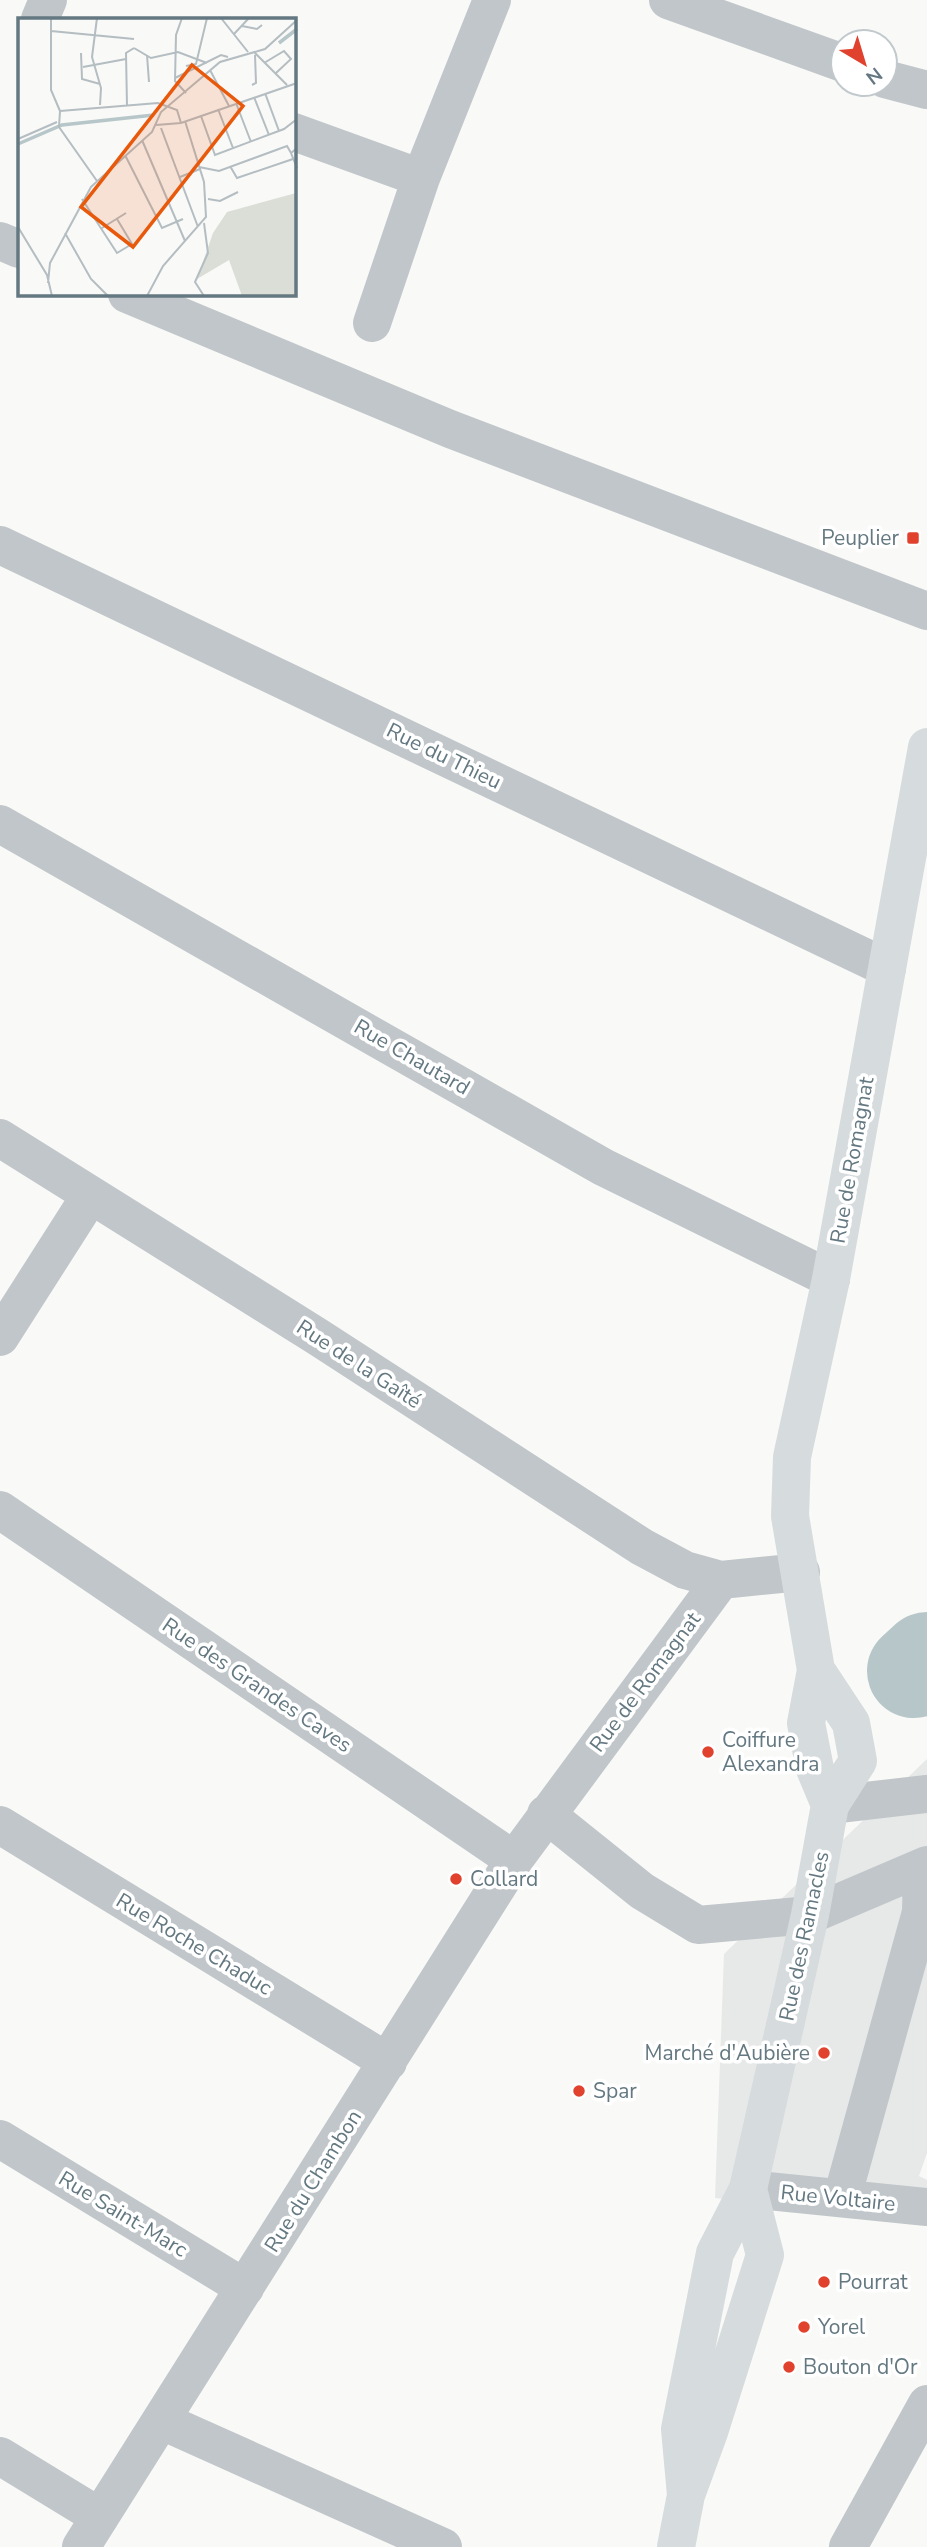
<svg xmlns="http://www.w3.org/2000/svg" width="927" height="2547" viewBox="0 0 927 2547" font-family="'Nunito Sans',sans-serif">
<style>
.built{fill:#e7e9e8}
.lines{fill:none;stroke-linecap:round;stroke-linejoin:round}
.river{stroke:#b7c6c8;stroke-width:94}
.minor{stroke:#c0c6c9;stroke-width:38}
.major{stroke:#d6dbde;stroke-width:38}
.poi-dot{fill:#e1422e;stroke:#fff;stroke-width:2.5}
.labels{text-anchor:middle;stroke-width:7;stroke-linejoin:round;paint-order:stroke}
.poi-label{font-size:21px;fill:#647881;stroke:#fff;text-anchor:start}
.street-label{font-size:21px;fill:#647881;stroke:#fff}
.inset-river{fill:none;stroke:#b7c6c8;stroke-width:3.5}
.inset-road{fill:none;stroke:#b4bdc1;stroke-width:2}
.view{fill:#e8590c;fill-opacity:0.15;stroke:#e8590c;stroke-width:3.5}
.inset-edge{fill:none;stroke:#647881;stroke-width:3.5}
</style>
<rect width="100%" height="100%" fill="#f9f9f7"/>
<!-- built -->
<path class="built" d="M927 1759V2153L919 2176 927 2180V2223L715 2198 724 1954Z"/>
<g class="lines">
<!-- river -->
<path class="river" d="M914 1671 927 1659"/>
<!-- minor -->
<path class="minor" d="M668 0 843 63
M40 19 48 0
M885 79 927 90
M294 132 421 178
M0 241 19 249
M127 294 450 429 927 611
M372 323 421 178 492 0
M0 545 887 968
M0 824 603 1167 831 1279
M0 1138 318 1337 642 1547 685 1570 721 1580
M0 1337 90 1196
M0 1510 514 1860
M830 1805 927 1794
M546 1814 642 1891 698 1925 810 1915 927 1865
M0 1825 388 2062
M0 2139 245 2288
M748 2189 927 2207
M842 2198 921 1912 922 1868
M162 2421 443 2547
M0 2456 100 2517
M81 2547 514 1860 721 1580 801 1572
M848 2547 927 2404"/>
<!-- major -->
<path class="major" d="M830 1805 815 1769 806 1723 816 1670 790 1516 792 1457 831 1279 927 747
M686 2495 680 2429 715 2253 748 2189 810 1915 830 1805 858 1761 851 1723 816 1670
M676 2547 686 2495 709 2432 765 2255 748 2189"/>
</g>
<!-- markers -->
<g class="poi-dot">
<rect x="906" y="531" width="14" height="14" rx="3.5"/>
<circle cx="708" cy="1752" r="7"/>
<circle cx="456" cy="1879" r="7"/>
<circle cx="824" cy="2053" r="7"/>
<circle cx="579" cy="2091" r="7"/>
<circle cx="824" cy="2282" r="7"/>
<circle cx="804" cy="2327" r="7"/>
<circle cx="789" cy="2367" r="7"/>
</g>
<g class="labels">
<!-- poi labels -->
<g class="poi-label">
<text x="899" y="545" text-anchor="end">Peuplier</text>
<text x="722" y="1747">Coiffure<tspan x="722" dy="24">Alexandra</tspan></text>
<text x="470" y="1886">Collard</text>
<text x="810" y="2060" text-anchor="end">Marché d'Aubière</text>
<text x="593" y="2098">Spar</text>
<text x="838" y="2289">Pourrat</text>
<text x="818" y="2334">Yorel</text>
<text x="803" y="2374">Bouton d'Or</text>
</g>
<!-- street labels -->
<g class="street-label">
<text transform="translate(444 756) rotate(26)" y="7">Rue du Thieu</text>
<text transform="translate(412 1057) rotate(30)" y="7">Rue Chautard</text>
<text transform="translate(852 1160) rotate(-80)" y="7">Rue de Romagnat</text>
<text transform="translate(359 1364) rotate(33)" y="7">Rue de la Gaîté</text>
<text transform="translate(645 1682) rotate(-53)" y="7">Rue de Romagnat</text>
<text transform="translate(257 1685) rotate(34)" y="7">Rue des Grandes Caves</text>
<text transform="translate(804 1936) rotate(-78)" y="7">Rue des Ramacles</text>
<text transform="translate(194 1944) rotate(31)" y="7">Rue Roche Chaduc</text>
<text transform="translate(313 2181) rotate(-58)" y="7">Rue du Chambon</text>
<text transform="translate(838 2198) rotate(6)" y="7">Rue Voltaire</text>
<text transform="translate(123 2214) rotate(31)" y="7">Rue Saint-Marc</text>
</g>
</g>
<!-- overview -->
<g transform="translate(18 18)">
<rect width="278" height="278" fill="#f9f9f7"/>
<path d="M278 175V278H224L211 242 179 261 195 215 209 194Z" fill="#daded6"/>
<path class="inset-river" d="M261 25 279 11M0 126 44 107 136 97"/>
<path class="inset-road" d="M33 0V72L42 93M79 0 74 39 83 70 82 87M164 0 158 17 157 63 168 75M203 0 230 34M224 8 239 11 244 7M33 13 116 21M216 16 231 0M116 30 133 40 160 34 189 45M236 34 269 67M63 35 64 61 82 66M129 37 131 64M246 45 266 33 273 41 258 55M168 48 178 46 189 0M65 49 108 41M0 51V93M192 52 211 88M157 60 203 37 210 39M234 67 238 65 237 37M247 75 261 113M236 79 251 117M218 85 233 124M109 88 108 35 116 30M200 91 215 130M42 93 140 85 159 92 163 105M42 93 41 109 79 163M183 98 197 137 266 111 279 101M138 107 163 105 279 65M143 110 180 209M0 121 39 104M124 122 167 223M279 130 273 135 279 150M107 137 144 210 165 201M212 148 219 160 275 141M181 149 201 153 269 128 273 135M162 159 182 151M64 181 99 235 114 226 99 201M190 181 202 183 220 174M0 209 29 257 34 278M84 210 108 195M47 215 73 261 90 278M30 265 32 245 73 169 134 114 143 94 202 44 247 31 279 2M129 278 145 248 188 199 186 164 167 103M186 278 177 264 190 235 186 205"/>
<path class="view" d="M174 47 225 88 115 229 63 189Z"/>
<rect width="278" height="278" class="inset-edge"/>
</g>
<!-- north arrow -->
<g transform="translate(864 63) rotate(142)"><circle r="33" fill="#ffffff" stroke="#c1c9cd" stroke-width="2"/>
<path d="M0-5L12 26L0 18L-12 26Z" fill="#e1422e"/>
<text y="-10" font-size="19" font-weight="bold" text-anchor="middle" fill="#647881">N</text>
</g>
</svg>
